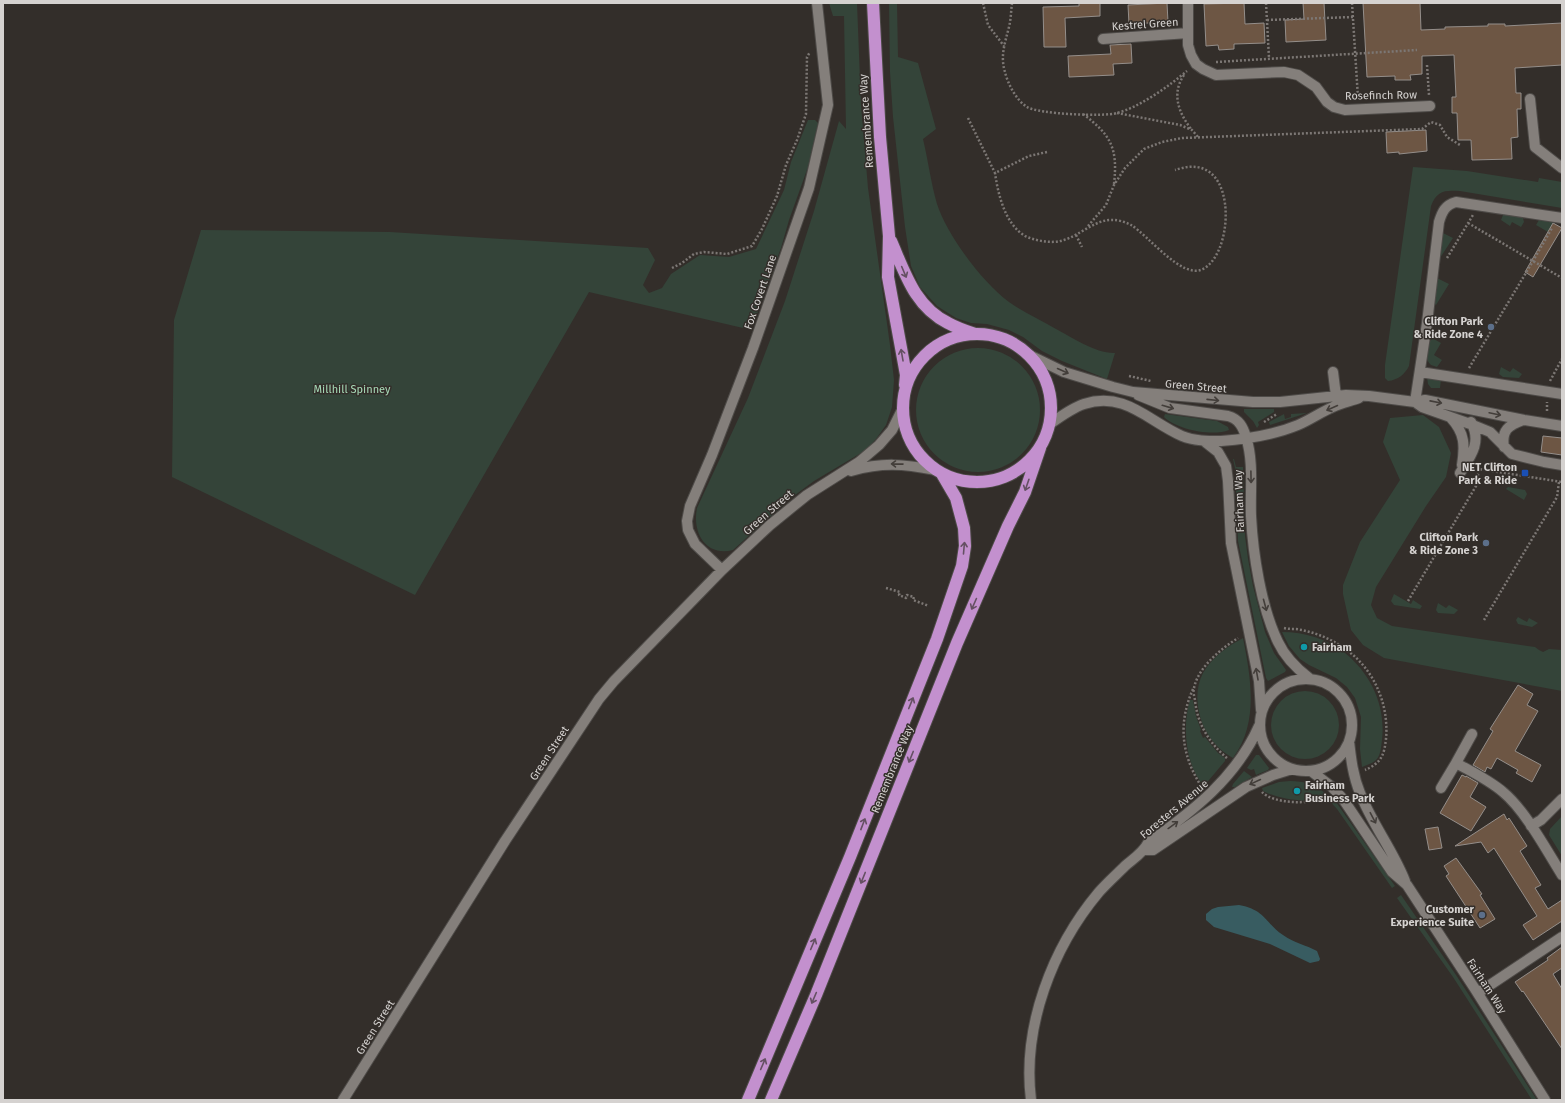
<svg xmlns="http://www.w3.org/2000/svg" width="1565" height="1103" viewBox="0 0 1565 1103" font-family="'Fira Sans',sans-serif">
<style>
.green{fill:#344439}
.water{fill:#385c61}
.building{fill:#6d5644;stroke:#948e8a}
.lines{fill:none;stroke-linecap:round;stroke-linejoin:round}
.minor-casing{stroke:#4e4b48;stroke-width:12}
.highway-casing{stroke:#4e4b48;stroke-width:14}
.path{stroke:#7c7774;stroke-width:2.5;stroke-dasharray:2 2;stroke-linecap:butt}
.minor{stroke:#847f7b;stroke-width:10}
.highway{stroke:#c390ce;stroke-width:12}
.oneway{stroke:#655063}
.oneway2{stroke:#433e3a}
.service-dot{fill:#5c6f8a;stroke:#332e2a;stroke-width:1.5}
.transit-dot{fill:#1a4fb4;stroke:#332e2a;stroke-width:1.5}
.culture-dot{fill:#0f9aa8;stroke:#332e2a;stroke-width:1.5}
.labels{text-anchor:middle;stroke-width:3;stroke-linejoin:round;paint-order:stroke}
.street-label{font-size:11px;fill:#d5d2d0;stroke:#332e2a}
.poi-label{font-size:11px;font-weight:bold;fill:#d5d2d0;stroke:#332e2a;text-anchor:end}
.park-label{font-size:11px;fill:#a7dab7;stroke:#332e2a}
</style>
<rect width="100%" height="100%" fill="#332e2a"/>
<!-- green -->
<path class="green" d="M829 3H857L861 105 868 188 890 345 894 380 892 407 886 425 876 439 866 450 814 481 791 498 733 550C705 557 692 532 697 508L748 398 785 301 814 211 839 121 846 129 844 16H833Z
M889 3H897L898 57 918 63 936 129 923 139C928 160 931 183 937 204 947 235 982 282 1009 302 1023 312 1041 320 1056 329 1071 337 1097 354 1115 353L1107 379 1062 361 1042 351 1023 337 1009 330 987 324 971 323 956 318 937 306 920 287 911 266 905 227 893 117 890 72Z
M808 120H815L818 123 808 167 789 220 781 248 756 317 743 328 589 292 415 595 172 477 174 320 201 230 390 232 648 248 655 260 643 285 649 293 662 288 671 274 700 255 729 257 756 249 784 190 791 162Z
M1413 167 1467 171 1538 182 1539 178 1562 182V208L1460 191C1445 190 1437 190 1431 206L1409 366C1405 374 1398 380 1388 381L1385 378V365Z
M1507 214 1523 218 1524 222 1521 227 1512 222 1510 226 1501 220 1503 215Z
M1539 220 1553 222 1548 232 1536 225Z
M1443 233 1453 238 1440 258 1442 236Z
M1437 278 1449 284 1436 305 1434 303Z
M1432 338 1441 343 1434 355 1442 360 1437 367 1431 365C1423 358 1427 345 1432 338Z
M916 410a62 62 0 1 1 124 0a62 62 0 1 1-124 0Z
M1501 367 1510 372 1513 368 1522 374 1519 378 1503 377 1499 374Z
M1427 377 1441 379 1440 388H1431L1428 384Z
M1244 409H1274V412L1258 422 1259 425 1257 428 1253 421 1244 412Z
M1307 413 1270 425 1269 422 1284 414 1285 419 1291 417V414Z
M1165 414 1217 421 1228 427 1229 430C1212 437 1176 429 1164 417Z
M1423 415 1439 427 1451 453 1446 477 1426 506 1376 587 1371 605 1377 618 1392 626 1535 647 1539 650 1543 652 1549 649 1562 650V691L1384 658 1363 645 1351 630 1343 594V585L1360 542 1400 480 1383 442 1390 418Z
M1233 459H1234L1236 467H1243L1245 536 1248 559 1253 586 1265 632 1274 653 1286 670 1285 672 1268 681 1266 678 1238 541 1235 468Z
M1508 487 1525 490 1527 494 1524 500 1506 489Z
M1394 594 1411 604 1413 600 1422 606 1420 609 1394 605 1391 601Z
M1438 603 1446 608 1449 605 1458 610 1454 614 1438 613 1436 610Z
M1518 617 1527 622 1529 618 1538 623 1532 627 1518 624 1516 620Z
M1282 632C1305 632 1327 639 1345 653 1371 674 1386 706 1382 740 1381 747 1381 755 1376 760 1372 764 1366 765 1362 767L1360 749 1361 717 1355 698 1347 687 1336 678 1309 665 1300 659 1289 646Z
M1243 638C1251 678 1259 723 1233 758 1228 755 1223 752 1218 747 1199 729 1191 696 1203 673 1212 657 1228 646 1243 638Z
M1271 725a34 34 0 1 1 68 0a34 34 0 1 1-68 0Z
M1190 700H1193L1196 716 1201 730 1200 731 1203 738 1205 737 1218 753 1225 758V761L1204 786C1185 765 1182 726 1190 700Z
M1256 755H1259L1269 768 1268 770 1256 775 1254 769 1251 770 1247 768Z
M1244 771 1252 777 1235 787H1232L1233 784Z
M1290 781C1304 781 1315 784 1326 794 1313 806 1278 799 1263 791L1262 788 1279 782Z
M1329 796 1336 802 1395 886 1392 888 1337 809 1327 798Z
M1562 816V856L1549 835 1550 829Z
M1401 895 1456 975 1537 1100H1532L1453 977 1397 898Z"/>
<!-- water -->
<path class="water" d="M1239 905C1266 910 1265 923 1283 935 1294 943 1306 945 1317 951L1320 959 1319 961 1310 963 1270 944 1214 927 1206 920V914L1212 909 1218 907Z"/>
<!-- building -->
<path class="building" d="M1079 3H1100V16L1065 18 1066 47H1044L1043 7 1079 6Z
M1167 3 1168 22 1129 24 1128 5Z
M1244 3 1245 24 1264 23 1265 43 1234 44V49L1219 50 1218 45 1206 46 1204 4Z
M1303 3H1324L1326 40 1286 42 1285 20 1304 19Z
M1363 3H1420L1421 30 1445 29V27L1488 26V24H1505V26L1562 23V65L1515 68 1516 93H1521V109H1517L1518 137 1511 138 1512 159 1472 160 1471 140H1458L1457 113H1452V97H1456L1454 55 1422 56V74L1410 75 1411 80H1395V76L1367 77Z
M1131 44 1132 63 1113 64 1114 75 1069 77 1068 56 1111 54 1110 45Z
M1426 130 1427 151 1399 154V152L1387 153 1386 132Z
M1553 223 1562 228 1533 277 1525 272Z
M1543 436 1562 438V455L1541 452Z
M1518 685 1533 694 1527 705 1538 711 1515 751 1541 765 1532 782 1516 773 1518 770 1497 758 1491 769 1487 767 1485 772 1473 765 1493 731 1490 729Z
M1462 775 1466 777V776L1478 783 1470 797 1486 807 1471 831 1440 813Z
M1504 814 1507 820 1509 818 1527 846 1520 851 1541 885 1535 888 1548 909 1562 900V921L1533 940 1523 925 1537 916 1494 848 1488 853 1481 842 1455 846Z
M1438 827 1442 848 1429 850 1425 829Z
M1456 858 1482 894 1480 895 1495 919 1480 928 1446 876 1449 874 1444 866Z
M1562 947V968L1553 974 1562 989V1049L1523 991 1522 992 1515 982 1548 960 1547 958Z"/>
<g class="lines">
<!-- minor casing -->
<g class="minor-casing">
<path id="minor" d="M1188 3V45L1191 55 1196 64 1203 69 1216 75 1284 72 1298 75 1316 87 1327 102 1334 107 1345 110 1430 106
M1103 39 1188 33
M1530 99 1535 147 1562 168
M1027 354 1064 372 1113 387 1133 392 1253 402H1280L1346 395 1369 396 1415 402 1425 400 1524 420 1562 426
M1333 372 1336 396
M1420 372 1562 394
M1138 395 1170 408 1228 416C1239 419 1243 427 1246 437 1254 462 1250 491 1251 516 1253 554 1261 607 1278 642 1285 657 1296 668 1309 678
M1415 402 1427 323 1439 222C1442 212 1445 205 1456 202L1562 218
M1415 402 1422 407 1473 425 1490 432 1512 454 1544 462 1562 465
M1451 418C1465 433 1465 446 1462 465
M1050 424C1061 416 1072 408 1084 404 1125 391 1148 421 1182 436 1194 441 1208 441 1221 441 1247 439 1274 435 1298 425 1310 420 1321 412 1333 407 1341 403 1351 401 1359 398
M1204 441 1218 452 1226 466 1228 481 1231 543 1259 681 1261 710
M1504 447C1501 430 1509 425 1523 420
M851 471C883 462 903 464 936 470
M1460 473C1471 456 1482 442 1471 422
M722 570 695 544 688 530 687 521 690 506 712 455 753 348 809 188 828 105 817 3
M1260 725a46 46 0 1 1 92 0a46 46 0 1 1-92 0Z
M1349 741C1351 759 1353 776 1360 793 1372 824 1393 850 1405 881
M1456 763 1472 734
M1311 771 1332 787 1343 799 1392 872 1407 885 1475 989 1545 1100
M1441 788 1456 763C1472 772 1489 780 1503 792 1525 810 1547 851 1562 875
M1531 826 1541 820 1562 799
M1144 850H1153L1246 787 1273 775 1292 769
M1478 993 1562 937
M343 1100 505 841 599 699 614 681 722 570 770 525 807 495 859 462 879 445 892 430 903 408
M1031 1100C1022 1027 1052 948 1099 892 1107 883 1116 875 1125 866 1133 859 1143 853 1148 843 1193 811 1236 778 1259 726"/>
</g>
<!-- highway casing -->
<g class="highway-casing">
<path id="highway" d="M873 3 880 137 889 236 888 277 906 375 905 385
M891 241C905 273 915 307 948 323 957 328 966 331 975 334
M903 408a74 74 0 1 1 148 0a74 74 0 1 1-148 0Z
M748 1100 850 857 937 639 962 566 965 546 964 528 956 498 942 474
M771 1100 816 995 957 643 1008 526 1025 492 1040 448"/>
</g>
<!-- path -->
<path class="path" d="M983 3 988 25 1004 46
M1012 3C1011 11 1011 19 1009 27 1005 43 1000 56 1005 72 1008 84 1016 100 1027 107 1038 114 1104 117 1117 113 1140 107 1169 86 1187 71
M1266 3 1269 58
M1352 3 1358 98
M1267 20 1353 17
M1216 62 1417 50
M1427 65 1429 95
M1184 75C1171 94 1179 113 1191 129
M1117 113 1180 125 1192 130 1198 137
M1083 114C1111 135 1118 148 1114 184
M968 118 995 173
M1047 152 1029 156 995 173C998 194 1005 224 1025 236 1029 238 1033 239 1037 240 1046 242 1055 243 1064 240 1088 232 1102 210 1131 225 1148 235 1182 280 1203 269 1230 255 1236 182 1204 169 1195 165 1184 167 1175 170
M1468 223 1562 278
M1088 226 1106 205 1114 185 1125 168 1144 149 1162 142 1182 138 1422 129 1431 122 1440 125 1447 137 1460 145
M1076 235 1082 247
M1447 258 1473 215
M672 268 682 263 694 254 704 252 727 254 752 246 762 229 777 196 786 165 797 140 806 114 807 57 810 52
M1469 368 1533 261 1552 228
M1129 376 1151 381
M1550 381 1562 359
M1547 411V402
M1264 422 1277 414
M886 588 900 592 899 595 906 598 907 595 914 597 913 600 929 606
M1408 601 1476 486 1479 469 1562 482
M1484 620 1557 497 1559 482
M1284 628C1288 629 1292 629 1296 629 1315 632 1332 639 1347 650 1375 671 1389 705 1386 739 1384 756 1381 763 1365 770
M1193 689C1178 723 1181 754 1201 786
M1227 758C1209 743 1197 723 1195 700 1194 696 1193 691 1194 688 1198 667 1222 648 1238 638
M1262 792C1273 804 1312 805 1326 797"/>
<!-- minor -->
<use href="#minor" class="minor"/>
<!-- highway -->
<use href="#highway" class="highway"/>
</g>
<!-- one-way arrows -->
<defs><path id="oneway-shaft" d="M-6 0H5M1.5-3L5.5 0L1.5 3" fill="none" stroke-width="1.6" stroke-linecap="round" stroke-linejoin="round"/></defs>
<g class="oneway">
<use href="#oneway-shaft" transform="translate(904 272) rotate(67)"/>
<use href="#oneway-shaft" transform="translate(902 355) rotate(-100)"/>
<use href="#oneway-shaft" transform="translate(1027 485) rotate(109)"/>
<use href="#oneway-shaft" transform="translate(964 548) rotate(-85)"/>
<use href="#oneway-shaft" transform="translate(974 604) rotate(114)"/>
<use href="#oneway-shaft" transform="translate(911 703) rotate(-68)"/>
<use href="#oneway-shaft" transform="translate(911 757) rotate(112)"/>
<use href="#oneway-shaft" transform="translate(863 824) rotate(-69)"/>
<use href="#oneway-shaft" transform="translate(863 878) rotate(112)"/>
<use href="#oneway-shaft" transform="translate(813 944) rotate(-67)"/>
<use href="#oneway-shaft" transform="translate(814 998) rotate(113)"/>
<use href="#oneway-shaft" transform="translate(763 1064) rotate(-67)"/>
</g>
<g class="oneway2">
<use href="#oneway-shaft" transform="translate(1063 371) rotate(24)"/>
<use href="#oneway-shaft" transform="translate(1213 400) rotate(6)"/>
<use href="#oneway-shaft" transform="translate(1436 402) rotate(11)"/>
<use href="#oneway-shaft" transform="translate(1168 407) rotate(16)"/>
<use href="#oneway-shaft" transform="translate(1332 408) rotate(156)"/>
<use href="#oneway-shaft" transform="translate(1495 414) rotate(12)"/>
<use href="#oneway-shaft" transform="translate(897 464) rotate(-179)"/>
<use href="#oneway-shaft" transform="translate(1251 477) rotate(89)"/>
<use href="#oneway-shaft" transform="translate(1265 605) rotate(75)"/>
<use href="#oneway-shaft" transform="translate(1257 674) rotate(-100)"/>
<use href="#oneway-shaft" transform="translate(1255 782) rotate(155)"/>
<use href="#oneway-shaft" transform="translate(1373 818) rotate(62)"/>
<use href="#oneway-shaft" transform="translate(1173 825) rotate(-36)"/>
</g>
<!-- markers -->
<g class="service-dot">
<circle cx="1491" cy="327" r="4"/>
<circle cx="1486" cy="543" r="4"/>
<circle cx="1482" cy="915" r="4"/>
</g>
<rect class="transit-dot" x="1521" y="469" width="8" height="8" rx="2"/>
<g class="culture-dot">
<circle cx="1304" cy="647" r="4"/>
<circle cx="1297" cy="791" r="4"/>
</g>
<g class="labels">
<!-- street labels -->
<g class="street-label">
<text transform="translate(1145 24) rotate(-4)" y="4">Kestrel Green</text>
<text transform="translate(1381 95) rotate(-1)" y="4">Rosefinch Row</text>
<text transform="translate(866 121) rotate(-94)" y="4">Remembrance Way</text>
<text transform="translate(760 292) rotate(-71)" y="4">Fox Covert Lane</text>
<text transform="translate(1196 386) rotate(5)" y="4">Green Street</text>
<text transform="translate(1239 501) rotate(-92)" y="4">Fairham Way</text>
<text transform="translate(768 512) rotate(-41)" y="4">Green Street</text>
<text transform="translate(549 753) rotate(-57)" y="4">Green Street</text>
<text transform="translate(892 769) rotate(-68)" y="4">Remembrance Way</text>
<text transform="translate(1174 809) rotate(-40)" y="4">Foresters Avenue</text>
<text transform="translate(1487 986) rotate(57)" y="4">Fairham Way</text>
<text transform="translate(375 1027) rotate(-58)" y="4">Green Street</text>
</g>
<!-- poi labels -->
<g class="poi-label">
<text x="1483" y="325">Clifton Park<tspan x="1483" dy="13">&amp; Ride Zone 4</tspan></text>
<text x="1517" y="471">NET Clifton<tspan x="1517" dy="13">Park &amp; Ride</tspan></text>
<text x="1478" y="541">Clifton Park<tspan x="1478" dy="13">&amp; Ride Zone 3</tspan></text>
<text x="1312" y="651" text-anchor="start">Fairham</text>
<text x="1305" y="789" text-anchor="start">Fairham<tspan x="1305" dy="13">Business Park</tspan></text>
<text x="1474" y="913">Customer<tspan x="1474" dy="13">Experience Suite</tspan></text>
</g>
<!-- park labels -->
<g class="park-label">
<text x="352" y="393">Millhill Spinney</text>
</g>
</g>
<!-- border -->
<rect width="1565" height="1103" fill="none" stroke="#d5d2d0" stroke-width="8"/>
</svg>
